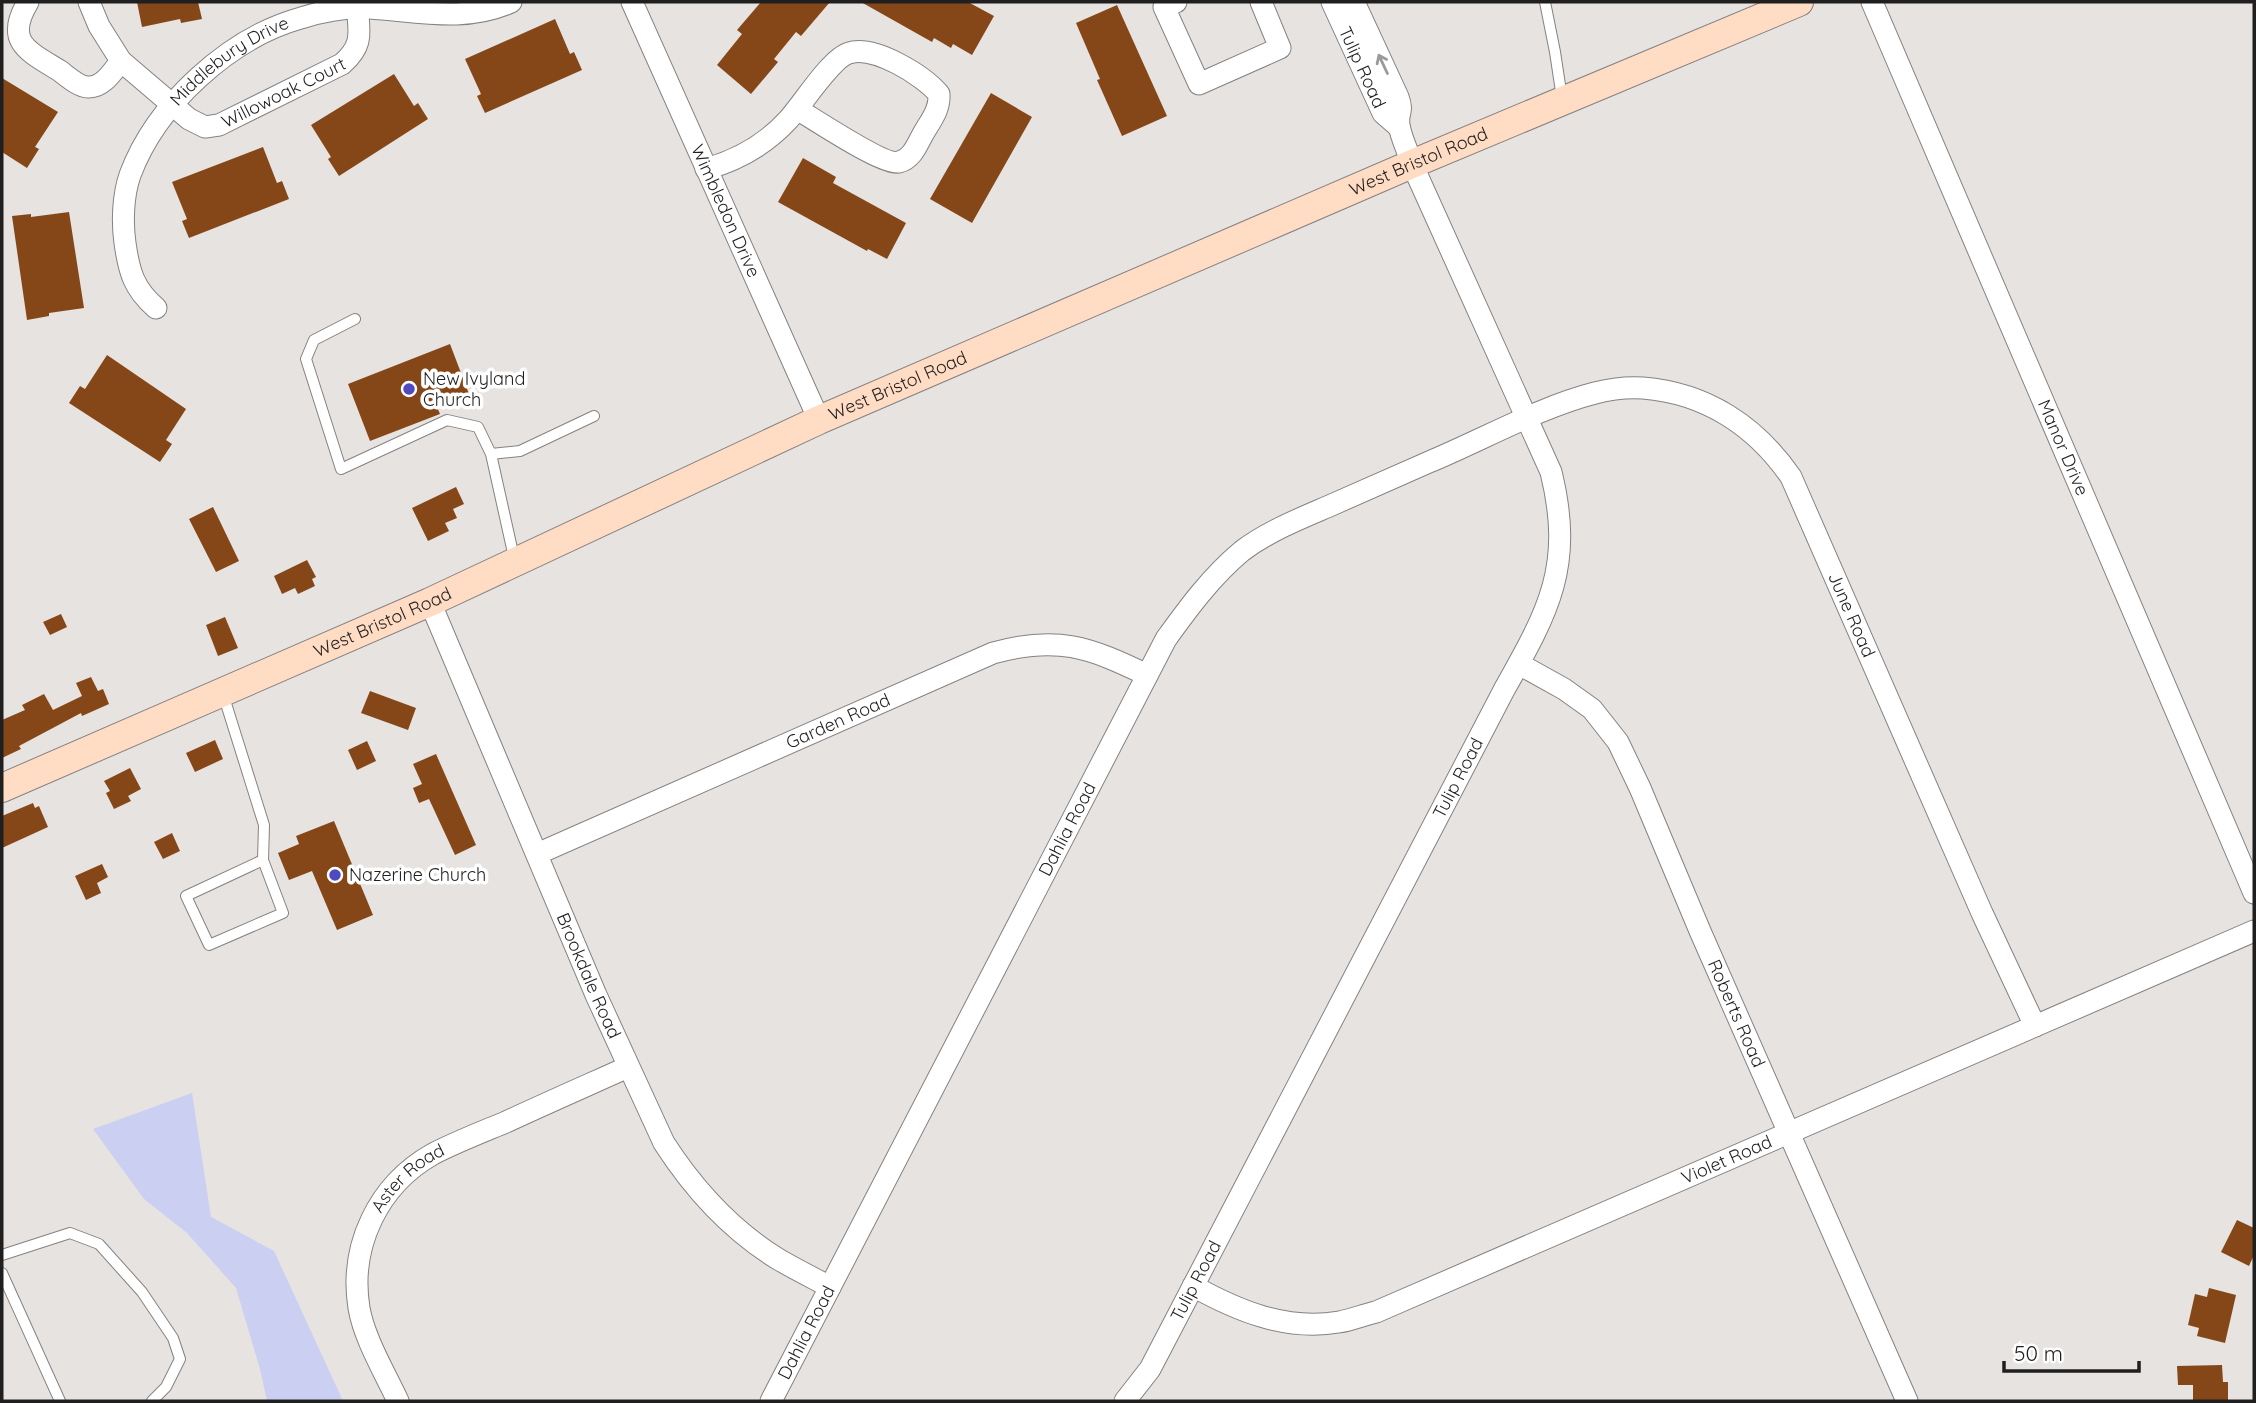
<svg xmlns="http://www.w3.org/2000/svg" width="2256" height="1403" viewBox="0 0 2256 1403" font-family="Quicksand,sans-serif">
<style>
.green{fill:#cbcff2}
.building{fill:#864718}
.lines{fill:none;stroke-linecap:round;stroke-linejoin:round}
.service-casing{stroke:#858281;stroke-width:12}
.minor-casing{stroke:#858281;stroke-width:23}
.secondary-casing{stroke:#858281;stroke-width:30}
.service{stroke:#fff;stroke-width:10}
.minor{stroke:#fff;stroke-width:21}
.secondary{stroke:#ffdcc3;stroke-width:28}
.oneway{stroke:#9b9a9a}
.poi-dot{fill:#5149c0;stroke:#fff;stroke-width:2.5}
.labels{text-anchor:middle;stroke-width:7;stroke-linejoin:round;paint-order:stroke}
.street-label{font-size:18px;fill:#201f1f;stroke:#fff}
.poi-label{font-size:18px;fill:#201f1f;stroke:#fff;text-anchor:start}
</style>
<rect width="100%" height="100%" fill="#e6e3e1"/>
<!-- green -->
<path class="green" d="M192 1093 211 1217 274 1251 343 1401H267L260 1369 236 1288 187 1233 144 1199 93 1129Z"/>
<!-- building -->
<path class="building" d="M137 2H198L202 19 181 23 180 19 142 27Z
M761 2H830L801 36 796 32 774 59 778 62 751 94 717 65 742 34 737 30Z
M861 2H968L994 16 972 55 953 44 951 48 934 38 932 42Z
M1117 5 1167 116 1122 136 1097 80 1100 79 1076 23Z
M555 19 570 54 574 52 582 70 485 113 477 96 481 94 465 59Z
M394 74 414 106 418 103 428 119 339 176 328 159 331 157 311 125Z
M2 78 58 112 35 147 39 149 27 168 2 152Z
M991 93 1032 117 972 223 930 199Z
M263 147 277 183 282 181 289 199 189 238 182 221 187 219 172 182Z
M803 158 836 177 833 183 906 223 887 259 868 249 867 251 778 202Z
M69 212 84 308 49 313V316L27 320 12 216 31 214V217Z
M450 344 469 394 437 407 440 414 370 441 348 384Z
M107 355 186 409 166 440 172 444 160 462 69 403 80 386 85 389Z
M456 487 464 504 453 509 457 518 445 523 449 531 428 541 412 508Z
M213 507 239 561 216 572 189 519Z
M307 560 316 577 312 579 315 586 298 594 295 588 282 594 274 576Z
M61 614 67 627 50 635 43 622Z
M225 617 238 648 218 656 206 625Z
M91 677 98 691 103 689 109 704 82 716 81 713 19 746 21 749 2 758V720L25 710 22 705 44 694 53 710 82 696 76 683Z
M370 691 416 708 408 730 361 713Z
M215 740 223 759 195 772 186 753Z
M367 741 376 761 357 770 348 750Z
M436 754 476 845 455 855 429 799 419 803 413 788 422 784 413 764Z
M130 768 141 789 128 796 131 801 114 809 106 793 110 791 104 781Z
M33 803 35 808 39 806 48 827 2 848V816Z
M334 821 373 915 337 930 312 871 289 880 278 853 299 844 296 836Z
M172 833 180 851 163 859 154 842Z
M102 864 108 877 97 883 101 893 86 900 75 876Z
M2237 1220 2254 1228V1255L2249 1266 2221 1252Z
M2209 1288 2236 1295 2225 1343 2197 1336 2199 1328 2188 1325 2195 1294 2207 1297Z
M2222 1365 2223 1382H2228V1401H2193V1385H2178L2177 1366Z"/>
<g class="lines">
<!-- service casing -->
<g class="service-casing">
<path id="service" d="M1545 2 1555 52 1562 98
M355 319 314 340 306 359 341 469 447 420 478 427 491 454 515 562
M491 454 520 451 594 416
M223 694 264 825 263 860 186 896 209 945 283 913 263 860
M2 1255 70 1233 99 1244 142 1292 173 1338 180 1359 166 1387 152 1401
M2 1273 60 1401"/>
</g>
<!-- minor casing -->
<g class="minor-casing">
<g id="minor">
<path d="M28 2C4 42 28 51 60 71 68 77 79 87 88 87 103 88 113 71 121 61"/>
<path id="s1" d="M89 2 99 26 121 61 189 119 205 127 219 125 342 64C366 43 358 30 357 2"/>
<path id="s2" d="M632 2 819 420"/>
<path d="M1176 2 1164 7 1199 84 1280 48 1261 2"/>
<path id="s3" d="M1332 2 1383 113 1399 127"/>
<path id="s4" d="M1872 2 2254 893"/>
<path d="M706 169C738 160 765 145 788 120 802 105 831 58 849 53 874 45 923 75 939 94 940 110 931 120 923 134 917 145 912 159 899 162 884 166 814 119 797 109"/>
<path id="s5" d="M156 308C134 289 129 272 125 243 122 222 123 195 130 175 156 105 229 38 301 18 323 11 347 7 369 8 418 11 465 23 511 2"/>
<path id="s6" d="M430 602 596 995 664 1143C693 1188 731 1230 778 1259 795 1269 813 1278 830 1287"/>
<path id="s7" d="M1519 664 1564 689 1592 709 1618 742 1640 788 1700 931 1907 1401"/>
<path id="s8" d="M537 854 993 653C1057 635 1089 647 1147 675"/>
<path id="s9" d="M1193 1286C1238 1311 1286 1331 1339 1322 1351 1320 1363 1315 1376 1312L2254 931"/>
<path id="s10" d="M398 1401C385 1373 364 1338 359 1308 349 1246 378 1185 433 1154 456 1142 482 1132 506 1122 547 1103 588 1085 628 1067"/>
<path id="s11" d="M771 1401 1166 639C1189 607 1212 576 1242 551 1267 532 1299 519 1327 507 1361 492 1395 477 1429 462 1482 440 1540 407 1595 393 1610 389 1627 387 1643 388 1706 393 1756 426 1791 477L1982 913 2035 1026"/>
<path id="s12" d="M1125 1401 1150 1369 1504 690C1549 610 1574 566 1551 472L1412 164C1408 151 1401 138 1399 125 1397 112 1404 113 1398 97L1354 2"/>
</g>
</g>
<!-- secondary casing -->
<g class="secondary-casing">
<g id="secondary">
<path id="s13" d="M2 788 430 602 819 420 1412 164 1799 2"/>
</g>
</g>
<!-- service -->
<use href="#service" class="service"/>
<!-- minor -->
<use href="#minor" class="minor"/>
<!-- secondary -->
<use href="#secondary" class="secondary"/>
</g>
<!-- one-way arrows -->
<defs><path id="oneway-shaft" d="M-6 0H5M1.5-3L5.5 0L1.5 3" fill="none" stroke-width="1.6" stroke-linecap="round" stroke-linejoin="round" transform="scale(1.75)"/></defs>
<use class="oneway" href="#oneway-shaft" transform="translate(1383 64) rotate(-115)"/>
<!-- markers -->
<g class="poi-dot">
<circle cx="409" cy="389" r="7"/>
<circle cx="335" cy="875" r="7"/>
</g>
<g class="labels">
<!-- street labels -->
<g class="street-label">
<text dy="6" stroke="none"><textPath href="#s5" startOffset="298">Middlebury Drive</textPath></text>
<text dy="6" stroke="none"><textPath href="#s3" startOffset="72">Tulip Road</textPath></text>
<text dy="6" stroke="none"><textPath href="#s1" startOffset="261">Willowoak Court</textPath></text>
<text dy="6" stroke="none"><textPath href="#s13" startOffset="1549">West Bristol Road</textPath></text>
<text dy="6" stroke="none"><textPath href="#s2" startOffset="229">Wimbledon Drive</textPath></text>
<text dy="6" stroke="none"><textPath href="#s13" startOffset="982">West Bristol Road</textPath></text>
<text dy="6" stroke="none"><textPath href="#s4" startOffset="485">Manor Drive</textPath></text>
<text dy="6" stroke="none"><textPath href="#s11" startOffset="1740">June Road</textPath></text>
<text dy="6" stroke="none"><textPath href="#s13" startOffset="415">West Bristol Road</textPath></text>
<text dy="6" stroke="none"><textPath href="#s8" startOffset="329">Garden Road</textPath></text>
<text dy="6" stroke="none"><textPath href="#s12" startOffset="707">Tulip Road</textPath></text>
<text dy="6" stroke="none"><textPath href="#s11" startOffset="644">Dahlia Road</textPath></text>
<text dy="6" stroke="none"><textPath href="#s6" startOffset="406">Brookdale Road</textPath></text>
<text dy="6" stroke="none"><textPath href="#s7" startOffset="424">Roberts Road</textPath></text>
<text dy="6" stroke="none"><textPath href="#s9" startOffset="574">Violet Road</textPath></text>
<text dy="6" stroke="none"><textPath href="#s10" startOffset="248">Aster Road</textPath></text>
<text dy="6" stroke="none"><textPath href="#s12" startOffset="140">Tulip Road</textPath></text>
<text dy="6" stroke="none"><textPath href="#s11" startOffset="77">Dahlia Road</textPath></text>
</g>
<!-- poi labels -->
<g class="poi-label">
<text x="423" y="385">New Ivyland<tspan x="423" dy="21">Church</tspan></text>
<text x="349" y="881">Nazerine Church</text>
</g>
</g>
<!-- border -->
<rect width="2256" height="1403" fill="none" stroke="#201f1f" stroke-width="7"/>
<!-- scale -->
<path d="M2004 1361v10h135v-10" fill="none" stroke="#201f1f" stroke-width="3.5"/>
<text x="2014" y="1361" font-size="21" fill="#201f1f" stroke="#ffffff" stroke-width="5" paint-order="stroke">50 m</text>
</svg>
